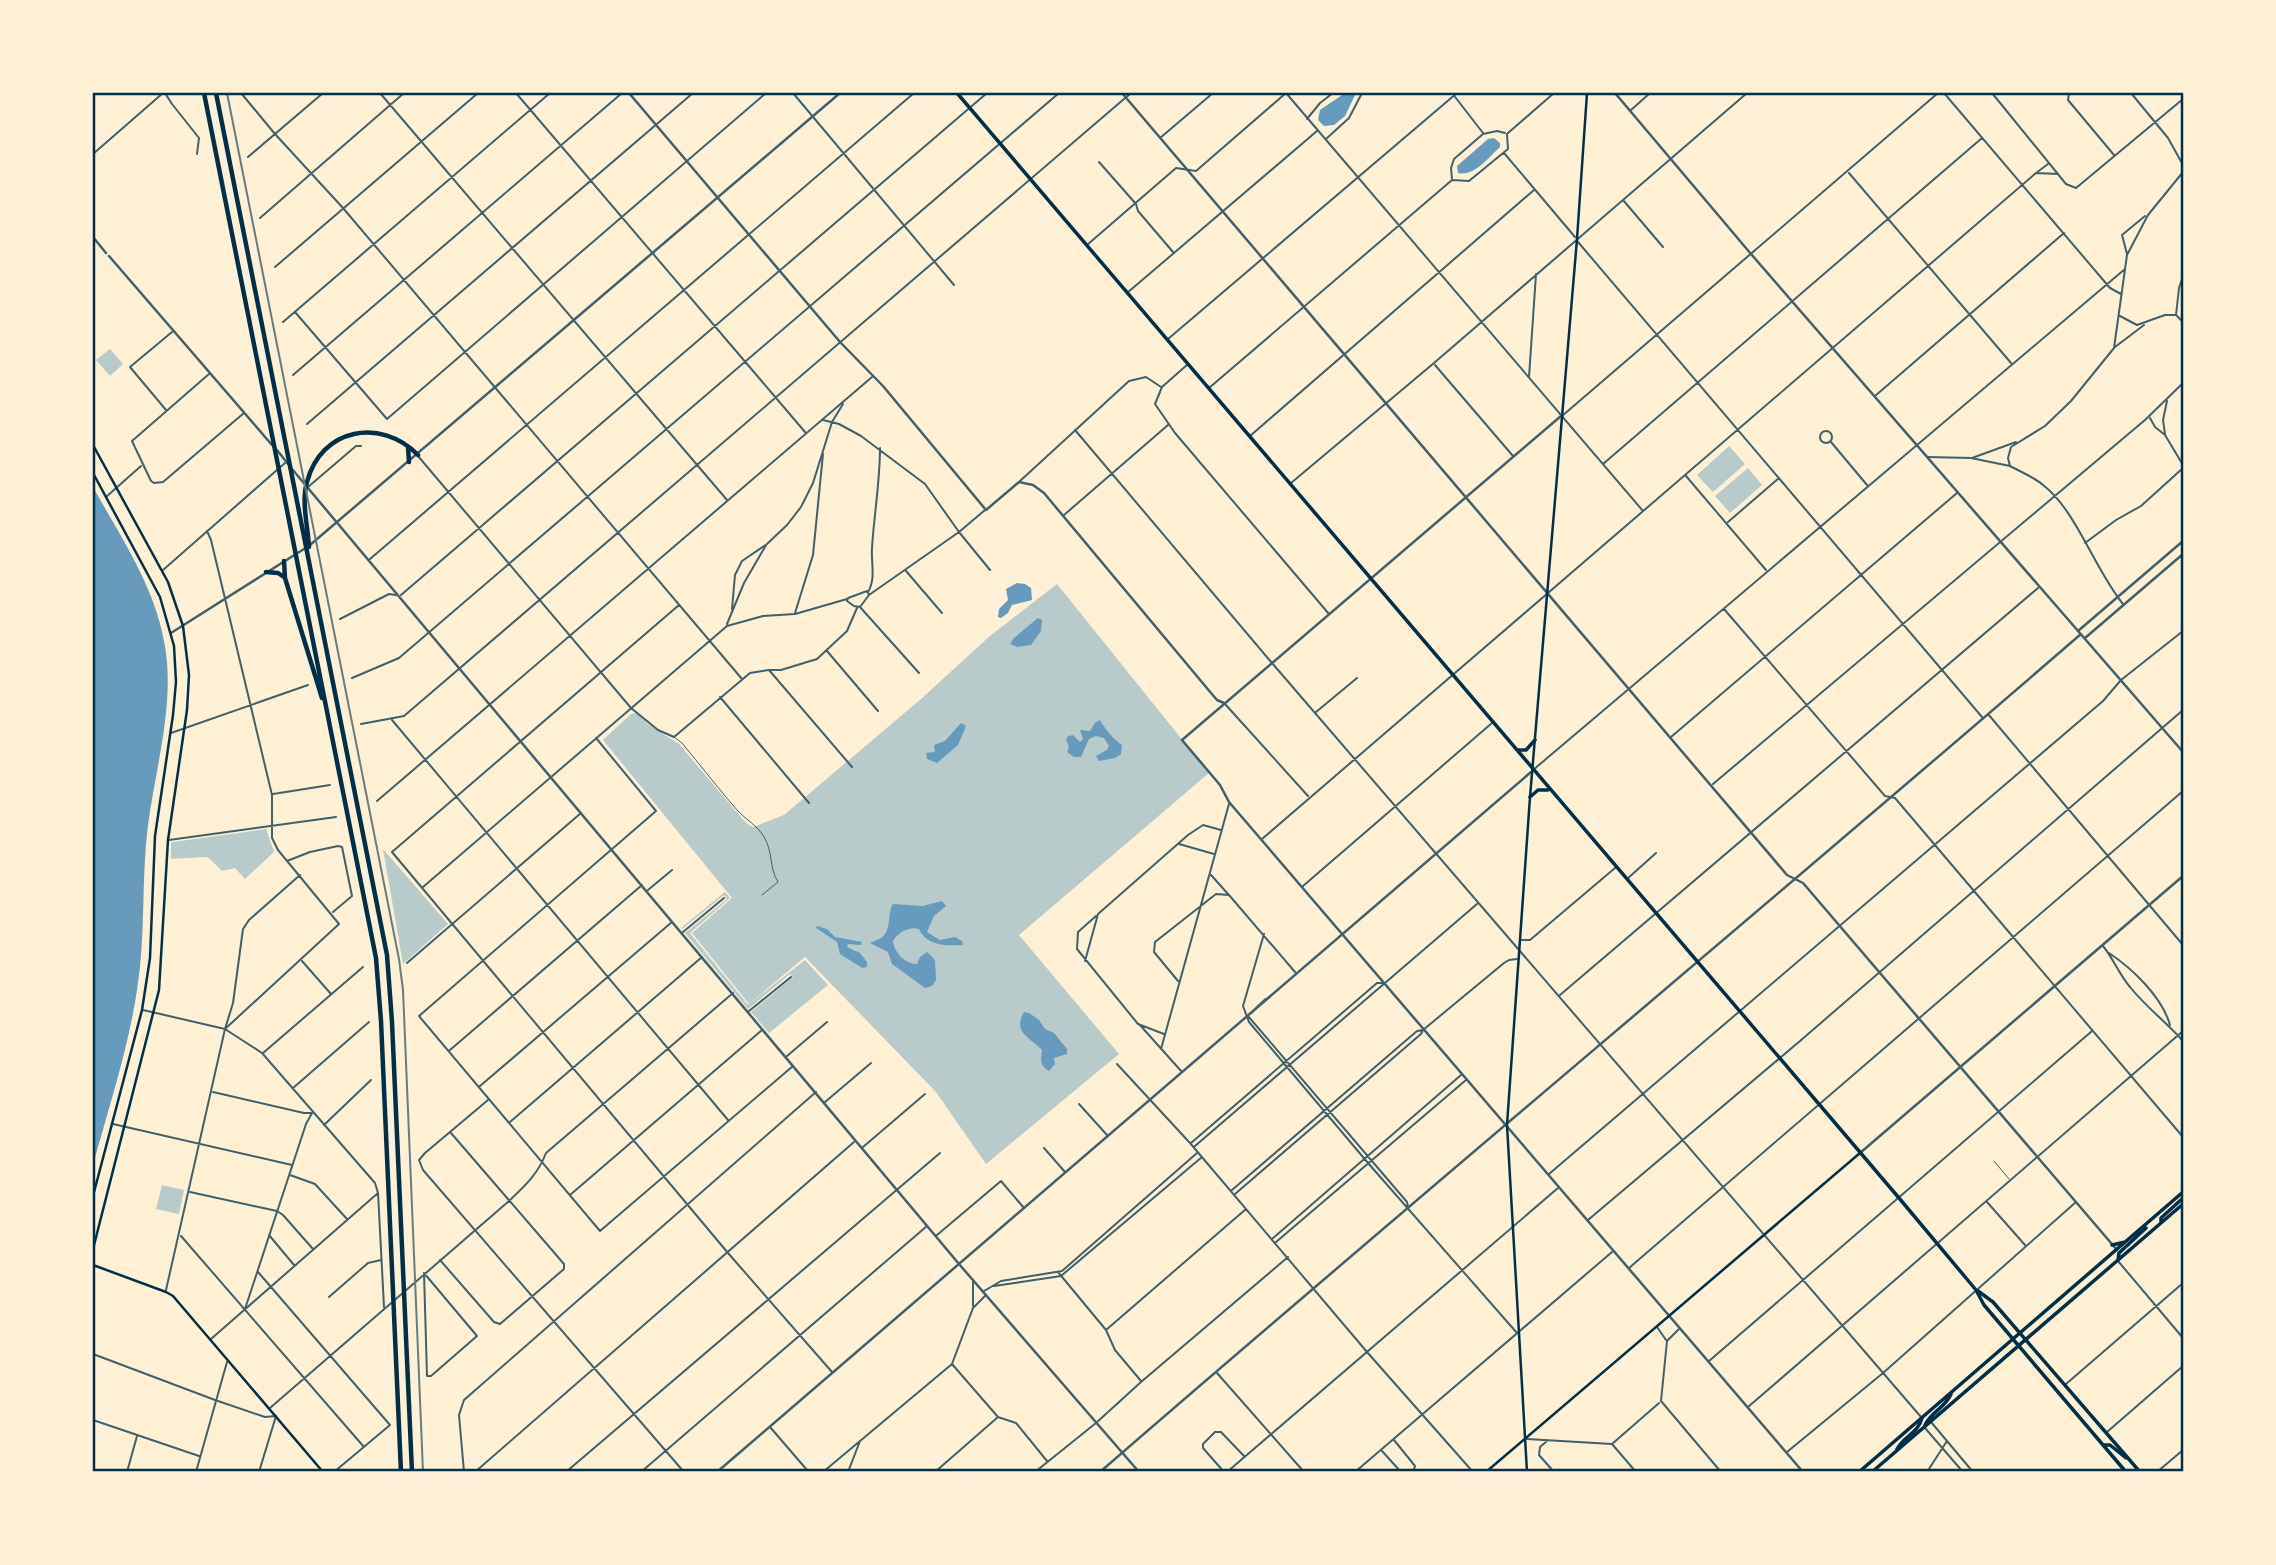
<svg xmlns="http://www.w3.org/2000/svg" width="2276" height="1565" viewBox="0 0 2276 1565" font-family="Rubik,sans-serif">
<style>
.green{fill:#b9caca}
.water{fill:#669bbc}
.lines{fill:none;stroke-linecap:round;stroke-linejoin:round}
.service{stroke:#3f606c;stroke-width:1}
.minor{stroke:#3f606c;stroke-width:2}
.tertiary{stroke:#3f606c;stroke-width:2.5}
.secondary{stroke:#003049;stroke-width:2.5}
.primary{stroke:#003049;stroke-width:3.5}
.motorway{stroke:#003049;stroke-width:4.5}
.rail{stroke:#657d81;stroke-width:2}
.neatline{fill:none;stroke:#003049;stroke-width:2.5}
</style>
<rect width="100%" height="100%" fill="#fdf0d5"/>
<!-- green -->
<path class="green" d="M110 349 123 364 110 376 96 360Z
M1729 446 1745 464 1713 492 1697 475Z
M1748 468 1762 485 1730 513 1715 496Z
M1057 584 1209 773 1019 935 1119 1054 986 1164 936 1092 805 957 749 1004 692 933 732 898 603 740 631 714 637 713 648 724 679 744 746 823 753 827 784 815 921 699 991 635Z
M266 829 274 852 245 879 235 868 222 871 208 857 171 859V843L173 842Z
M383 849 448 924 403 964Z
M725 892 730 898 690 933 748 1005 805 960 828 985 769 1033 751 1012 793 977 790 974 748 1009 685 933 727 899 724 895 682 929 681 928Z
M162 1185 184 1190 179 1214 156 1209Z"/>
<!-- water -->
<path class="water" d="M1345 93H1356L1345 116 1334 125 1324 126 1318 120 1320 110Z
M1494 138 1500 143V147C1489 157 1474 177 1458 173L1457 166 1488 139Z
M93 487C120 536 154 585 164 641 176 701 156 765 148 825 141 880 146 935 137 990 129 1046 108 1110 93 1165Z
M1017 583 1025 584 1031 588 1032 600 1012 605 1008 613 1001 618 998 617 999 609 1008 600 1006 589Z
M1038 618 1042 620 1041 631 1031 645 1017 647 1010 644 1014 638Z
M1100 720C1105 729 1114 740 1122 745L1121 754 1115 758 1099 761 1096 756 1107 750 1109 746 1104 738 1096 736 1089 739 1081 757H1074L1067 752 1069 747 1066 740 1068 736 1073 735 1080 742 1083 739 1080 730 1090 731 1095 723Z
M961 723 966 726 958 745 937 763 927 759 926 753 935 752 934 745 945 741Z
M942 901 946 906 934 916 927 932 940 940 955 937 962 941 963 945C946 946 927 946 919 929 910 926 898 932 893 941 894 952 905 964 917 964L920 957 927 952 935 960 936 980 932 986 925 988 892 964 888 952 870 943C874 941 878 940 881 938 892 931 887 913 893 904L923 906Z
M817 926 827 929 835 937 862 942 861 945 848 944 847 947 860 953 867 962V967L862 968 840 954 837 942 816 928Z
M1024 1012 1029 1013 1039 1020 1045 1029 1054 1033 1067 1049V1054L1054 1058 1055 1064 1049 1071C1039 1065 1041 1060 1042 1050 1031 1038 1012 1033 1024 1012Z"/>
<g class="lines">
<!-- service -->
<path class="service" d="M674 737 682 743C700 765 718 788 737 810 746 820 757 825 764 837 773 851 769 868 778 882L762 895
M1994 1161 2009 1179"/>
<!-- minor -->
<path class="minor" d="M165 93 172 104 199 138 197 154
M241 93 275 134 343 208 742 679
M380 93 727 500
M516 93 805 432
M793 93 954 285
M1452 93 1483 133
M1944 93 2110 288 2121 294
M1992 93 2066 184 2076 188 2183 99
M2069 93 2068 100 2114 155
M2131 93 2168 138 2183 165
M1631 110 1650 93
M1307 119 1320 103 1333 93
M1508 133 1554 93
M1160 138 1213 93
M1326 139 1349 118 1362 93
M1504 153 1575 237
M93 154 163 93
M248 157 323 93
M1099 162 1136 204 1138 211 1173 252
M1849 173 2011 363
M2036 173 2048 164
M1452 179 1451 168 1454 159 1483 134 1497 131 1505 133
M1623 200 1663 247
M260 218 404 93
M1578 242 1982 717
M1087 245 1176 168 1196 171 1286 93 1643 511
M2127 254 2122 235 2145 216
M275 267 478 93
M2183 276 2179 288 2176 315 2183 322
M1127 293 1317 131
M295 312 387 419 766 93
M2120 316 2137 325 2165 315H2176
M283 322 550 93
M1168 339 1457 93
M2115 347 2144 325
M1188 364 1162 387 1155 404 1175 433 1329 614
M1435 365 1513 456
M209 374 132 441 151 481 154 483 163 482 244 413
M293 375 622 93
M1529 377 1536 274
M1209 388 1452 180 1469 181 1508 149 1507 134
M1875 396 2064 233
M166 410 130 367 172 332
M1562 416 1938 93
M2150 418 2155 427 2165 435 2183 465
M823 420 839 424 861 436 925 484 959 532 990 570
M307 424 693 93
M1075 430 1272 663 1921 1417
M1820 437a6 6 0 1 1 12 0a6 6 0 1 1-12 0Z
M2165 434 2163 420 2167 401
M1250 436 1534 190
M1831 442 1867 485
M418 456 631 708 658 730 674 737 750 673 769 670H781L817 659 847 631 857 608
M1927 457 1971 458 2010 466 2008 458 2011 447 2045 426 2071 401 2114 348 2127 255 2148 215 2183 172
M1972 458 2016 442
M1603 464 1982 138
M2010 466C2021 472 2034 477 2043 485 2076 510 2095 570 2123 604
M1686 476 1766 570
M1020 481 1129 381 1146 377 1161 387
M1291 483 1434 363 1747 93
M308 487 356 446H361
M106 497 141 466
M1064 515 1168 425
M1728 522 1779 478
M207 531 211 540 272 795V838L278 850 339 924 225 1029
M2085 543 2116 520 2141 506 2183 468
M370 559 914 93
M163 570 285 463
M906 571 942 613
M867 591 869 595 860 607 854 606 847 601 848 598Z
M868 592C876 579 871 563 872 548 874 515 880 482 880 448
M401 595 987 93
M869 595 959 532 985 510
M679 605 392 852 728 1253 832 1372
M860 607 919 673
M732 609 735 575 742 561 767 544 787 525 801 507 813 483 832 422 843 404
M1724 609 1885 796 1895 798 2183 1137
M795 613 813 555 823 454
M340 619 389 594 396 595
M727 624 744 583 766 545
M827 651 878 711
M769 670 852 767
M352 678 399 658 1059 93
M720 697 809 803
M1225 704 1308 796
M1316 712 1357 678
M1988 714 2183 945
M392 720 728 1120
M361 724 404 716 1131 93
M171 733 308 685
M1671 737 1957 493
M596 738 656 811 419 1016 600 1231 793 1066
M1533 770 2125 269
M1713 784 2145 420 2183 383
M273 794 330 785
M377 801 872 377
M1262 839 2036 173 2058 174
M169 840 336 817
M1179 844 1214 854
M287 861 310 852 338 846 342 847 352 896 333 912
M1211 875 1228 894
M1627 879 1656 853
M1303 886 1492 723
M423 887 727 626 763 616 795 614 847 599
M648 890 672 870
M1096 916 1078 932 1077 949 1138 1024 1164 1034
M683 932 724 898
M1264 934 1243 1006 1249 1022 1368 1163 1517 1333
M1521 940H1530L1615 868
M2103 946C2113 958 2119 974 2130 987 2146 1007 2166 1022 2183 1041
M2109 953C2133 969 2162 997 2170 1025
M302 961 331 994
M1085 961 1098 914 1188 835 1203 825 1221 830
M407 963 581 813
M1178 981 1154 952 1155 942 1216 894 1229 895 1295 972
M1560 995 2038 588
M143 1010 225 1029 262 1053 375 1183 378 1193 384 1307
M749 1011 791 977
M1248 1016 1407 1202 1408 1207
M1139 1024 1182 1072
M1161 1049 1229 804
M450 1050 642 885
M263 1053 363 967
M787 1056 827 1022
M1117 1064 1190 1143 1367 1352 1473 1472
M480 1086 672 922
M293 1088 369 1022
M213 1092 304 1113H312L306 1124 245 1309
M488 1100 425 1153 419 1160 423 1170 684 1472
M825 1102 871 1063
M1079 1104 1107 1135
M510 1122 702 957
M113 1124 292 1165
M324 1125 371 1080
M1191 1143 1377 983H1382
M1195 1146 1477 904
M863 1147 925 1094
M1044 1148 1065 1172
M1549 1174 2103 701 2121 680 2183 631
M290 1175 315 1184 347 1219
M1232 1190 1417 1031 1423 1030 1504 963 1509 960 1517 959
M190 1192 277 1211 283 1215 313 1249
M1235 1194 1421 1034 1423 1030
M570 1195 762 1030
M1987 1202 2025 1245
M1588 1220 1800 1041 2183 710
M269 1235 294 1265
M937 1235 1001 1181 1024 1208
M181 1236 364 1447
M1272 1239 1461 1075
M1276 1242 1466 1080
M440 1260 494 1322 500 1324 564 1269V1264L451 1133
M2118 1261 2183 1338
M1629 1268 2183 791
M258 1272 390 1425 334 1472
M1058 1272 1106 1330 1115 1350 1141 1381
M424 1273 477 1336 431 1376H427Z
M973 1281V1306
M994 1286 1061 1276 1202 1157
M166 1290 225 1029 233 1003 243 929 249 920 300 875
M984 1291 1001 1281 1062 1271 1197 1153
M329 1297 368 1263 381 1260
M1657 1327 1666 1340
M1679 1329 1667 1341 1661 1401 1721 1472
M1106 1330 1246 1209
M211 1339 378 1193
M93 1354 215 1400 265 1417 276 1416 259 1472
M1709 1361 2092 1031
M952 1364 998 1417 1016 1423 1047 1461
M1217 1373 1304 1472
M2066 1384 2183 1283
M1748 1407 2183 1031
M270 1408 509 1201C525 1186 538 1174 546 1153L733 993
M93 1420 199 1456
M1931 1422 1973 1472
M770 1427 807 1470 814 1472
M1925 1428 1963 1472
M2107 1432 2183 1366
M1527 1439 1612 1444 1659 1403
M1394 1440 1415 1466 1413 1472
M1547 1441 1540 1447 1539 1455 1554 1472
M1612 1444 1636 1472
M1382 1451 1401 1472
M1787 1452 1883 1373 2076 1202
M127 1472 137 1436
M196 1472 227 1362
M464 1472 459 1415 464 1400 816 1092
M475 1472 854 1142
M566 1472 940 1153
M641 1472 927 1226
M823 1472 952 1364 973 1308 986 1295
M848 1472 860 1441
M935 1472 998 1417
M1035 1472 1096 1423 1141 1382 1288 1257
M1224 1472 1203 1448V1444L1215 1432H1221L1244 1456
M1227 1472 1558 1188
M1355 1472 1612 1252
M1927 1472 1947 1441
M2157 1472 2183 1450"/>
<!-- tertiary -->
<path class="tertiary" d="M629 93 840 342 883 386 986 510 1019 482 1033 485 1044 493 1211 693 1217 700 1224 703
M1122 93 1787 875 1803 883 2117 1250
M1615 93 1751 254 2183 752
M93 237 106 253
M109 256 272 445
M1561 416 1182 740 1220 785 1229 802 1803 1472
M277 450 288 464
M292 469 959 1264 1139 1472
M310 545 840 93
M2078 631 2183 541
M171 633 304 549
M2085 638 2183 554
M1251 1013 1266 999
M1860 1153 2183 876
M717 1472 1531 772
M1100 1472C1425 1190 1756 915 2081 634"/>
<!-- secondary -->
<path class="secondary" d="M93 445 168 582 183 626 189 675 187 710 168 840 159 990 93 1249
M93 473 160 597 174 646 176 682 173 715 155 836 150 958 142 1010 93 1196
M93 1265 166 1292 173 1296 323 1472
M1486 1472 1860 1153
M1527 1472 1507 1125 1530 797 1577 239 1587 93"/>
<!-- primary -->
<path class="primary" d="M957 93 1899 1198 1976 1290 1984 1305 2126 1472
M1517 750H1526L1535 740
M1530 797 1538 790H1548
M2161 1223V1218L2183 1198
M2112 1245 2125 1242
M2118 1260 2119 1253 2146 1228
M1978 1291 1993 1302 2140 1472
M1925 1425C1931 1412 1946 1407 1951 1394
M2104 1445H2110L2126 1458
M1897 1449C1903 1437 1919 1432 1922 1418
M1859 1472 2183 1192
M1872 1472 2183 1204"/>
<!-- motorway -->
<path class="motorway" d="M204 93 376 958 381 1021 401 1472
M216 93 387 955 392 1022 412 1472
M408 447 409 462
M309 547C308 526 301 502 307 482 321 428 381 417 418 455
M284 561 285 578 322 698
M266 572 278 573 284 577"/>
<!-- rail -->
<path class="rail" d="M227 93 399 959 403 990 423 1472"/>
</g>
<!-- border -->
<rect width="2276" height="1565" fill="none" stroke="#fdf0d5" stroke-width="189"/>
<rect x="94" y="94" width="2088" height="1376" class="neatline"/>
</svg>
